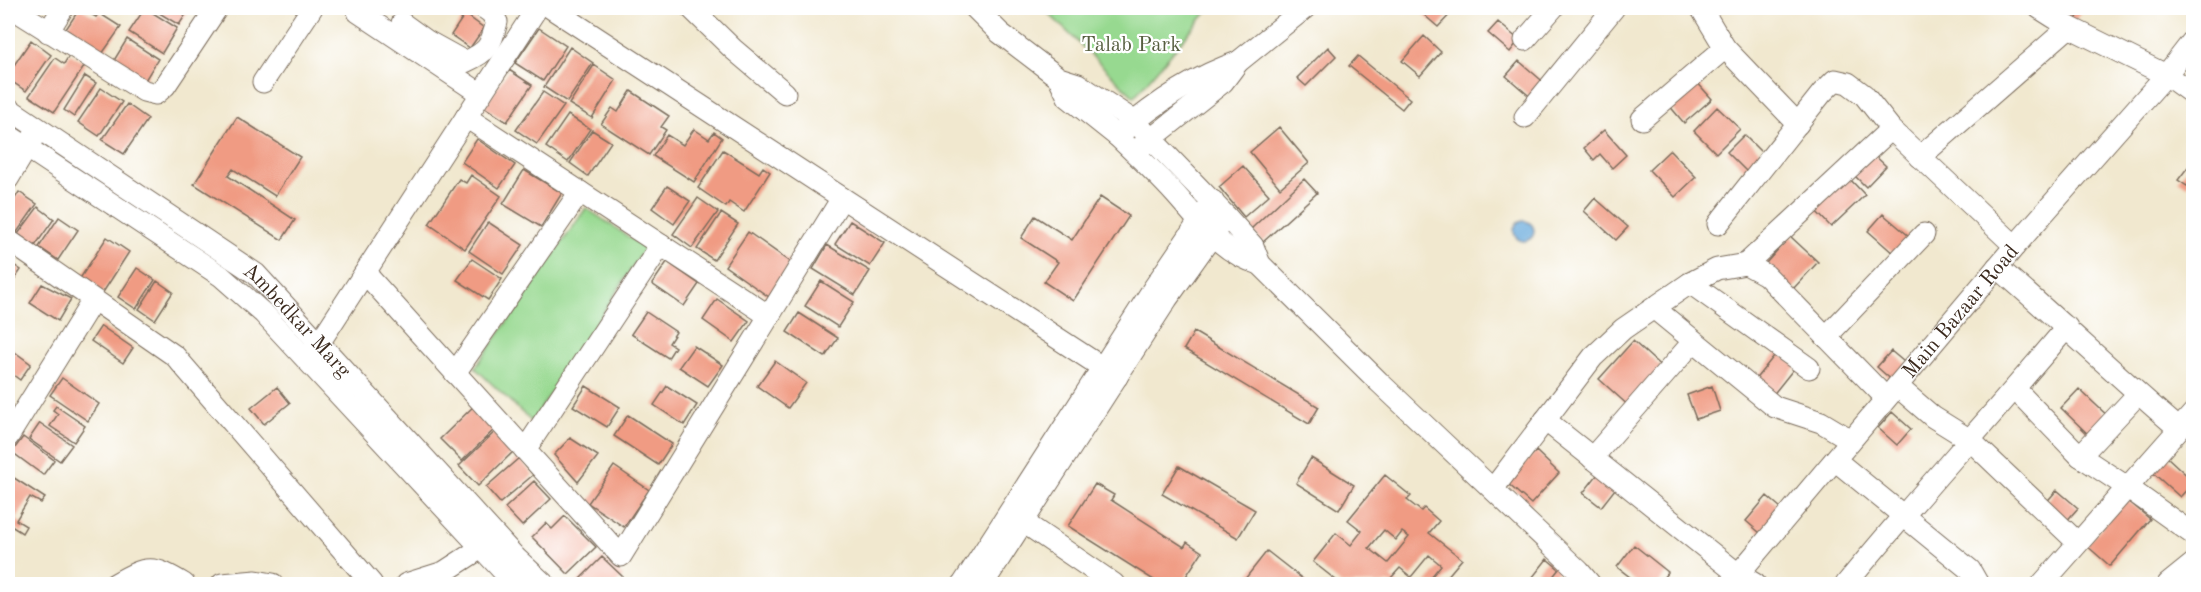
<svg xmlns="http://www.w3.org/2000/svg" width="2201" height="592" viewBox="0 0 2201 592" font-family="'Old Standard TT',serif">
<style>
.green{fill:#97d990;stroke:#698257;stroke-width:1.5}
.water{fill:#66a9db;stroke:#506a7c;stroke-width:1.5}
.building{fill:#f09b83;fill-rule:evenodd}
.lines{fill:none;stroke-linecap:round;stroke-linejoin:round}
.minor-casing{stroke:#7b6c5c;stroke-width:23}
.minor{stroke:#fff;stroke-width:21}
.labels{text-anchor:middle;stroke-width:4.5;stroke-linejoin:round;paint-order:stroke}
.park-label{font-size:21px;fill:#575f40;stroke:#fff}
.street-label{font-size:21px;fill:#3b2a1e;stroke:#fff}
</style>
<rect width="100%" height="100%" fill="#fff"/>
<filter id="ink" filterUnits="userSpaceOnUse"><feTurbulence type="fractalNoise" baseFrequency=".0167" numOctaves="2"/><feDisplacementMap in="SourceGraphic" scale="12" xChannelSelector="R" yChannelSelector="G"/><feConvolveMatrix kernelMatrix="1 2 1 2 8 2 1 2 1" color-interpolation-filters="sRGB"/></filter>
<filter id="wash" filterUnits="userSpaceOnUse"><feTurbulence type="fractalNoise" baseFrequency=".008" numOctaves="4" result="noise"/><feDisplacementMap in="SourceGraphic" scale="24" xChannelSelector="R" yChannelSelector="G"/><feGaussianBlur stdDeviation="1.35" result="paint"/><feColorMatrix in="noise" values="0 0 0 0 0 0 0 0 0 0 0 0 0 0 0 0 0 1.4 0 .05"/><feComposite in="paint" operator="in"/></filter>
<g filter="url(#wash)">
<rect width="100%" height="100%" fill="#f1e8cf"/>
<!-- green -->
<path class="green" d="M1043 8H1210L1134 97Z
M586 208 645 248 532 422 475 368Z"/>
<!-- water -->
<path class="water" d="M1514 231a10 10 0 1 1 20 0a10 10 0 1 1-20 0Z"/>
<g id="blocks">
<!-- building -->
<path class="building" d="M80 8 96 17 99 13 121 27 102 54 66 29Z
M145 8 177 28 162 53 129 32Z
M151 8H190L179 25Z
M1428 8H1456L1438 27 1423 14Z
M2054 8H2084L2074 22Z
M465 14 484 28 470 48 451 35Z
M1498 22 1519 40 1510 52 1488 33Z
M539 28 566 46 543 81 515 63Z
M1424 36 1441 52 1420 76 1402 61Z
M127 39 158 59 144 82 113 62Z
M31 40 51 55 26 91 8 79V74Z
M570 47 593 63 567 102 544 87Z
M1328 47 1336 56 1306 86 1297 78Z
M70 54 86 64 54 112 29 96 55 58 64 64Z
M1358 56 1410 99 1402 109 1349 66Z
M1519 61 1547 85 1534 100 1506 76Z
M594 65 616 80 592 118 569 104Z
M509 70 532 85 507 122 484 107Z
M85 76 96 83 74 117 64 110Z
M1695 80 1712 99 1684 123 1668 104Z
M101 88 122 102 99 136 78 122Z
M631 91 669 116 661 127 666 130 649 155 601 124 612 108 618 112Z
M543 92 564 106 537 144 516 130Z
M127 104 148 119 124 154 102 140Z
M1717 107 1740 129 1716 153 1694 131Z
M568 115 590 129 568 162 546 147Z
M237 117 300 157 275 196 233 169 228 176 295 220 282 240 194 184Z
M1279 127 1309 163 1280 188 1250 152Z
M694 129 709 139 714 132 722 138 694 182 653 156 667 135 683 145Z
M592 130 611 142 588 176 570 163Z
M1604 130 1626 155 1612 168 1600 154 1594 160 1584 148Z
M1744 135 1768 159 1751 176 1727 152Z
M477 139 515 165 499 188 462 162Z
M723 150 759 173 763 167 770 172 744 212 729 202 726 207 698 188Z
M1670 150 1696 177 1675 197 1649 170Z
M1873 154 1886 166 1866 187 1853 174Z
M2194 159V178L2187 186 2178 180Z
M1243 166 1269 195 1244 217 1219 187Z
M524 170 562 193 541 227 503 204Z
M471 175 501 196 465 249 429 224 459 179 466 183Z
M1848 177 1865 195 1831 227 1814 209Z
M1304 179 1317 193 1263 242 1251 229Z
M667 186 690 201 674 224 652 208Z
M19 192 37 204 15 235 8 230V209Z
M1100 197 1129 216 1073 301 1044 282 1058 262 1021 238 1035 216 1072 240Z
M698 198 718 212 692 248 673 234Z
M1595 198 1628 227 1616 240 1584 211Z
M38 207 54 219 35 246 18 234Z
M721 213 738 224 714 260 697 249Z
M1883 214 1909 236 1894 254 1868 231Z
M59 217 78 230 58 260 39 247Z
M850 221 885 243 870 266 835 244Z
M488 222 523 245 503 274 469 251Z
M748 232 792 263 769 297 725 266Z
M1790 236 1818 262 1793 289 1766 263Z
M107 237 129 252 102 294 79 280Z
M827 245 870 271 855 295 813 269Z
M472 259 502 279 488 300 457 280Z
M8 261 21 270 8 289Z
M667 262 699 284 684 306 652 284Z
M137 268 155 280 136 309 118 297Z
M157 281 173 292 155 320 139 309Z
M821 281 854 302 838 327 805 306Z
M42 284 71 299 58 321 30 303Z
M717 299 749 321 734 342 703 320Z
M646 312 676 332 669 343 675 347 668 358 631 334Z
M799 313 838 338 825 357 787 332Z
M101 326 133 348 123 363 91 341Z
M1194 332 1319 407 1309 424 1184 349Z
M1633 341 1665 370 1631 408 1599 379Z
M694 346 723 365 708 386 679 367Z
M8 347 31 364 20 380 8 371Z
M1778 351 1796 366 1772 396 1754 381Z
M1891 351 1909 366 1895 383 1877 367Z
M775 361 806 383 788 408 757 386Z
M62 378 99 404 88 421 50 395Z
M586 386 620 407 607 427 573 406Z
M667 386 697 405 684 425 654 405Z
M1712 386 1720 411 1696 419 1687 395Z
M277 387 290 403 264 424 251 408Z
M2079 389 2112 420 2093 439 2061 408Z
M477 403 499 425 462 461 440 439Z
M56 406 85 426 74 442 50 426 58 414 53 410Z
M1892 412 1911 429 1897 445 1878 428Z
M628 415 672 444 658 465 614 436Z
M40 423 72 445 60 461 29 439Z
M498 429 517 448 478 486 459 466Z
M23 437 54 460 43 475 12 452Z
M570 438 598 456 578 482 554 455Z
M1536 451 1559 473 1531 504 1507 483Z
M2166 456 2194 482 2180 497 2152 472Z
M519 458 533 475 500 503 486 487Z
M1311 458 1354 485 1339 510 1296 483Z
M614 466 649 490 624 527 588 503Z
M1179 466 1255 510 1238 538 1162 494Z
M1601 470 1619 484 1601 507 1583 493Z
M8 474 45 498 41 503 30 497 16 520 26 526 22 533 8 524Z
M1385 475 1411 496 1407 500 1421 511 1424 508 1439 521 1429 533 1462 559 1441 584 1426 583 1441 565 1429 555 1411 577 1400 568 1391 578 1399 584H1341L1313 562 1336 533 1351 545 1362 531 1348 520ZM1384 530 1396 540 1402 532 1409 537 1388 563 1369 548Z
M534 481 551 499 522 526 505 508Z
M1095 484 1114 495 1111 500 1184 547 1187 542 1202 552 1181 584H1160L1068 526Z
M2057 490 2078 508 2064 524 2043 506Z
M1767 496 1781 508 1760 533 1746 521Z
M2126 499 2150 519 2110 566 2086 545Z
M565 516 596 547 568 574 532 537 546 523 552 529Z
M1634 545 1668 572 1658 584H1639L1617 567Z
M1267 551 1309 584H1241Z
M602 557 623 577 615 584H575Z
M1547 559 1559 569 1547 584H1540L1532 578Z"/>
</g>
</g>
<g filter="url(#ink)">
<use href="#blocks" fill-opacity="0" stroke="#7b6c5c" stroke-width="1.5"/>
<g class="lines">
<!-- minor casing -->
<g class="minor-casing">
<g id="minor">
<path d="M12 8 144 91 156 94 165 86 217 8"/>
<path d="M551 8 1117 377"/>
<path d="M691 8 733 49 785 93"/>
<path d="M975 8 1000 33 1059 78 1078 84 1134 121 1226 216 1167 299 983 584"/>
<path d="M2039 8 2069 27 2166 75 2194 95"/>
<path d="M358 12 481 94"/>
<path d="M402 23 427 41 465 62C489 51 490 47 497 22L491 13 484 8"/>
<path d="M48 32 63 8"/>
<path d="M1525 40 1553 8"/>
<path d="M1725 48 1798 124"/>
<path d="M1238 62C1193 77 1152 106 1117 136 1137 155 1157 174 1176 195 1200 222 1223 254 1260 264"/>
<path d="M1059 78 1068 97 1117 136"/>
<path d="M263 82 312 8"/>
<path id="s1" d="M8 108 256 274 517 559 544 584"/>
<path d="M466 117 769 316"/>
<path d="M1525 117 1614 8"/>
<path d="M1642 119 1725 48 1701 8"/>
<path d="M8 135 221 276 264 314 515 584"/>
<path d="M1141 147 1223 82 1238 62 1305 8"/>
<path d="M1920 157 2069 27"/>
<path d="M8 179 34 136"/>
<path d="M1226 216 1253 246 1260 264 1379 382 1579 571 1590 584"/>
<path d="M1718 224 1822 93 1835 80 1848 83 1864 95 1891 129 2015 246"/>
<path d="M8 240 175 356 372 584"/>
<path d="M1746 264 1891 129"/>
<path d="M1997 267C2059 320 2117 376 2178 428"/>
<path d="M365 273 621 556 842 198"/>
<path d="M1690 283 1809 368"/>
<path d="M1655 309 1775 407 1821 422 1851 440"/>
<path d="M1826 337 1924 234"/>
<path d="M312 354 537 8"/>
<path d="M455 373 580 192"/>
<path d="M1897 386 1933 417 1970 440 2077 542"/>
<path d="M2015 389 2080 456 2127 487 2194 535"/>
<path d="M1545 420 1738 574 1755 584"/>
<path d="M8 437 93 300"/>
<path d="M525 450 661 245"/>
<path d="M2080 456 2138 394"/>
<path d="M1592 458 1693 342"/>
<path d="M1835 460 1970 570 1978 584"/>
<path d="M1493 489 1593 357 1623 329 1690 283 1717 269 1746 264 1766 275 1886 398"/>
<path d="M1013 515 1114 584"/>
<path d="M115 584C147 565 153 565 184 584"/>
<path d="M222 584 256 581 273 584"/>
<path d="M406 584 444 572 481 548"/>
<path d="M963 584 1153 289 1213 201"/>
<path id="s2" d="M1730 584 2015 246 2166 75 2194 39"/>
<path d="M1846 584C1917 497 1994 414 2067 327"/>
<path d="M2042 584 2194 412"/>
<path d="M2168 584 2194 563"/>
</g>
</g>
<!-- minor -->
<use href="#minor" class="minor"/>
</g>
</g>
<g class="labels">
<!-- park labels -->
<g class="park-label">
<text x="1131" y="51">Talab Park</text>
</g>
<!-- street labels -->
<g class="street-label">
<text dy="7" stroke="none"><textPath href="#s2" startOffset="357">Main Bazaar Road</textPath></text>
<text dy="7" stroke="none"><textPath href="#s1" startOffset="360">Ambedkar Marg</textPath></text>
</g>
</g>
<!-- margin -->
<rect width="2201" height="592" fill="none" stroke="#fff" stroke-width="30"/>
</svg>
